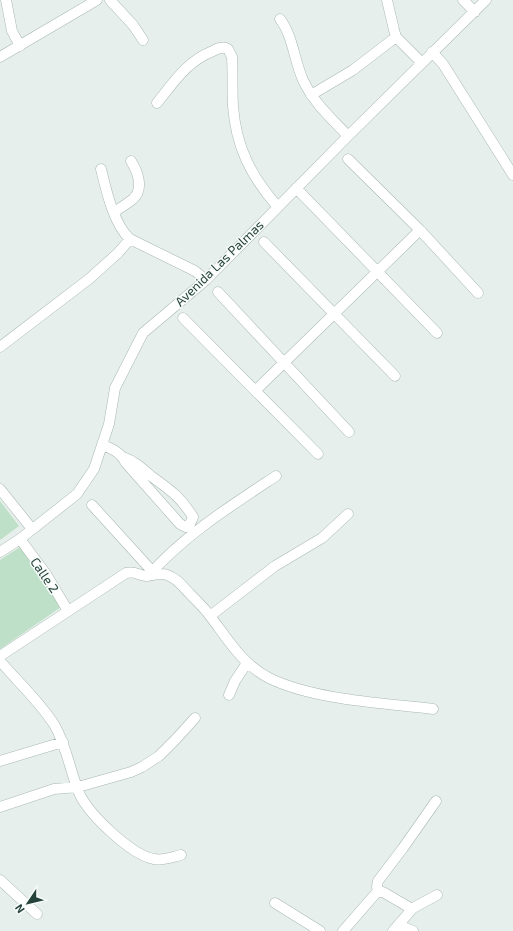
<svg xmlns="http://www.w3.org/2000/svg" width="513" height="931" viewBox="0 0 513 931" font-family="'Exo 2',sans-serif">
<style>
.green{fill:#bfe0c8}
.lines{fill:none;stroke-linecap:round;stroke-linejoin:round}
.minor-casing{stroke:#a8b8b2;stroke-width:11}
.minor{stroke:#fff;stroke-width:10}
.labels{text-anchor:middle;stroke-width:3;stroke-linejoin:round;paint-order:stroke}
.street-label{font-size:13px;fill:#24423a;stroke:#f7fbf9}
</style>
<rect width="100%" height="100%" fill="#e6efeb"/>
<!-- green -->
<path class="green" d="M0 501 19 526 0 540Z
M20 547 61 607 0 649V560Z"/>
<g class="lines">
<!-- minor casing -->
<g class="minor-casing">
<path id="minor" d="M6 0 12 31 20 46
M110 0 133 25 143 40
M387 0 394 30 396 37 422 63
M463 0 475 12
M280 19C293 36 294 60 303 80 313 102 331 118 348 136
M432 52 443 64 513 175
M0 57 97 0
M311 95 353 70 396 37
M157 103C174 82 187 61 213 51 218 48 223 46 228 49L232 57C233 73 232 90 233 106 236 147 251 176 277 206
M348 159 420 230 478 293
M101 169C106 190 114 225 130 239L195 271 206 280
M296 188 437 333
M114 212C120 208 127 204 133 199 144 189 138 172 131 161
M264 242 395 376
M218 292 349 432
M183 318 318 454
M0 347 89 279 118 253 130 239
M255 391 420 230
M102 445C113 449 120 452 126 463L180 524 186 527 190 524 193 517C180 496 170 490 151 476 142 468 134 461 123 457
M0 489 32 529
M92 505 152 571
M20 539 46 574 68 611
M0 552 20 539 77 494 94 469 109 424 115 388 143 333 206 280 348 136 486 0
M148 576C186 534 229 507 276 476
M210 616 275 566 322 538 348 514
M0 656 126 573C136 571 137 575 146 576 153 576 160 572 167 575 177 578 183 587 190 594 196 600 202 606 207 612 226 636 240 663 269 678 314 700 383 703 433 709
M0 661C17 681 42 704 55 726 67 747 70 772 80 795 90 815 131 855 154 859 164 861 172 857 181 855
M229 695 235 681 247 663
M0 761 63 742
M0 807 54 789 78 787 131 772 142 767 159 756 176 739 195 718
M0 880 37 914
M379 891 377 887 378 881 403 848 436 801
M275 903 320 931
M398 925 413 931
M343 931 377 892H383L412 909
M393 931 413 908 437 895"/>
</g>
<!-- minor -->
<use href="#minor" class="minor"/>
</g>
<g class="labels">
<!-- street labels -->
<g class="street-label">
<text transform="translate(219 263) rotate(-44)" y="5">Avenida Las Palmas</text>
<text transform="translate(45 575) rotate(56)" y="5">Calle 2</text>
</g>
</g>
<!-- north arrow -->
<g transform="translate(28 903) rotate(235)" stroke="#f7fbf9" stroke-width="3" paint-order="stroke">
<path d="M0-3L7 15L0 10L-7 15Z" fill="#24423a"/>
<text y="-6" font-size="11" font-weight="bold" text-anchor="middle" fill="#24423a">N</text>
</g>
</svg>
